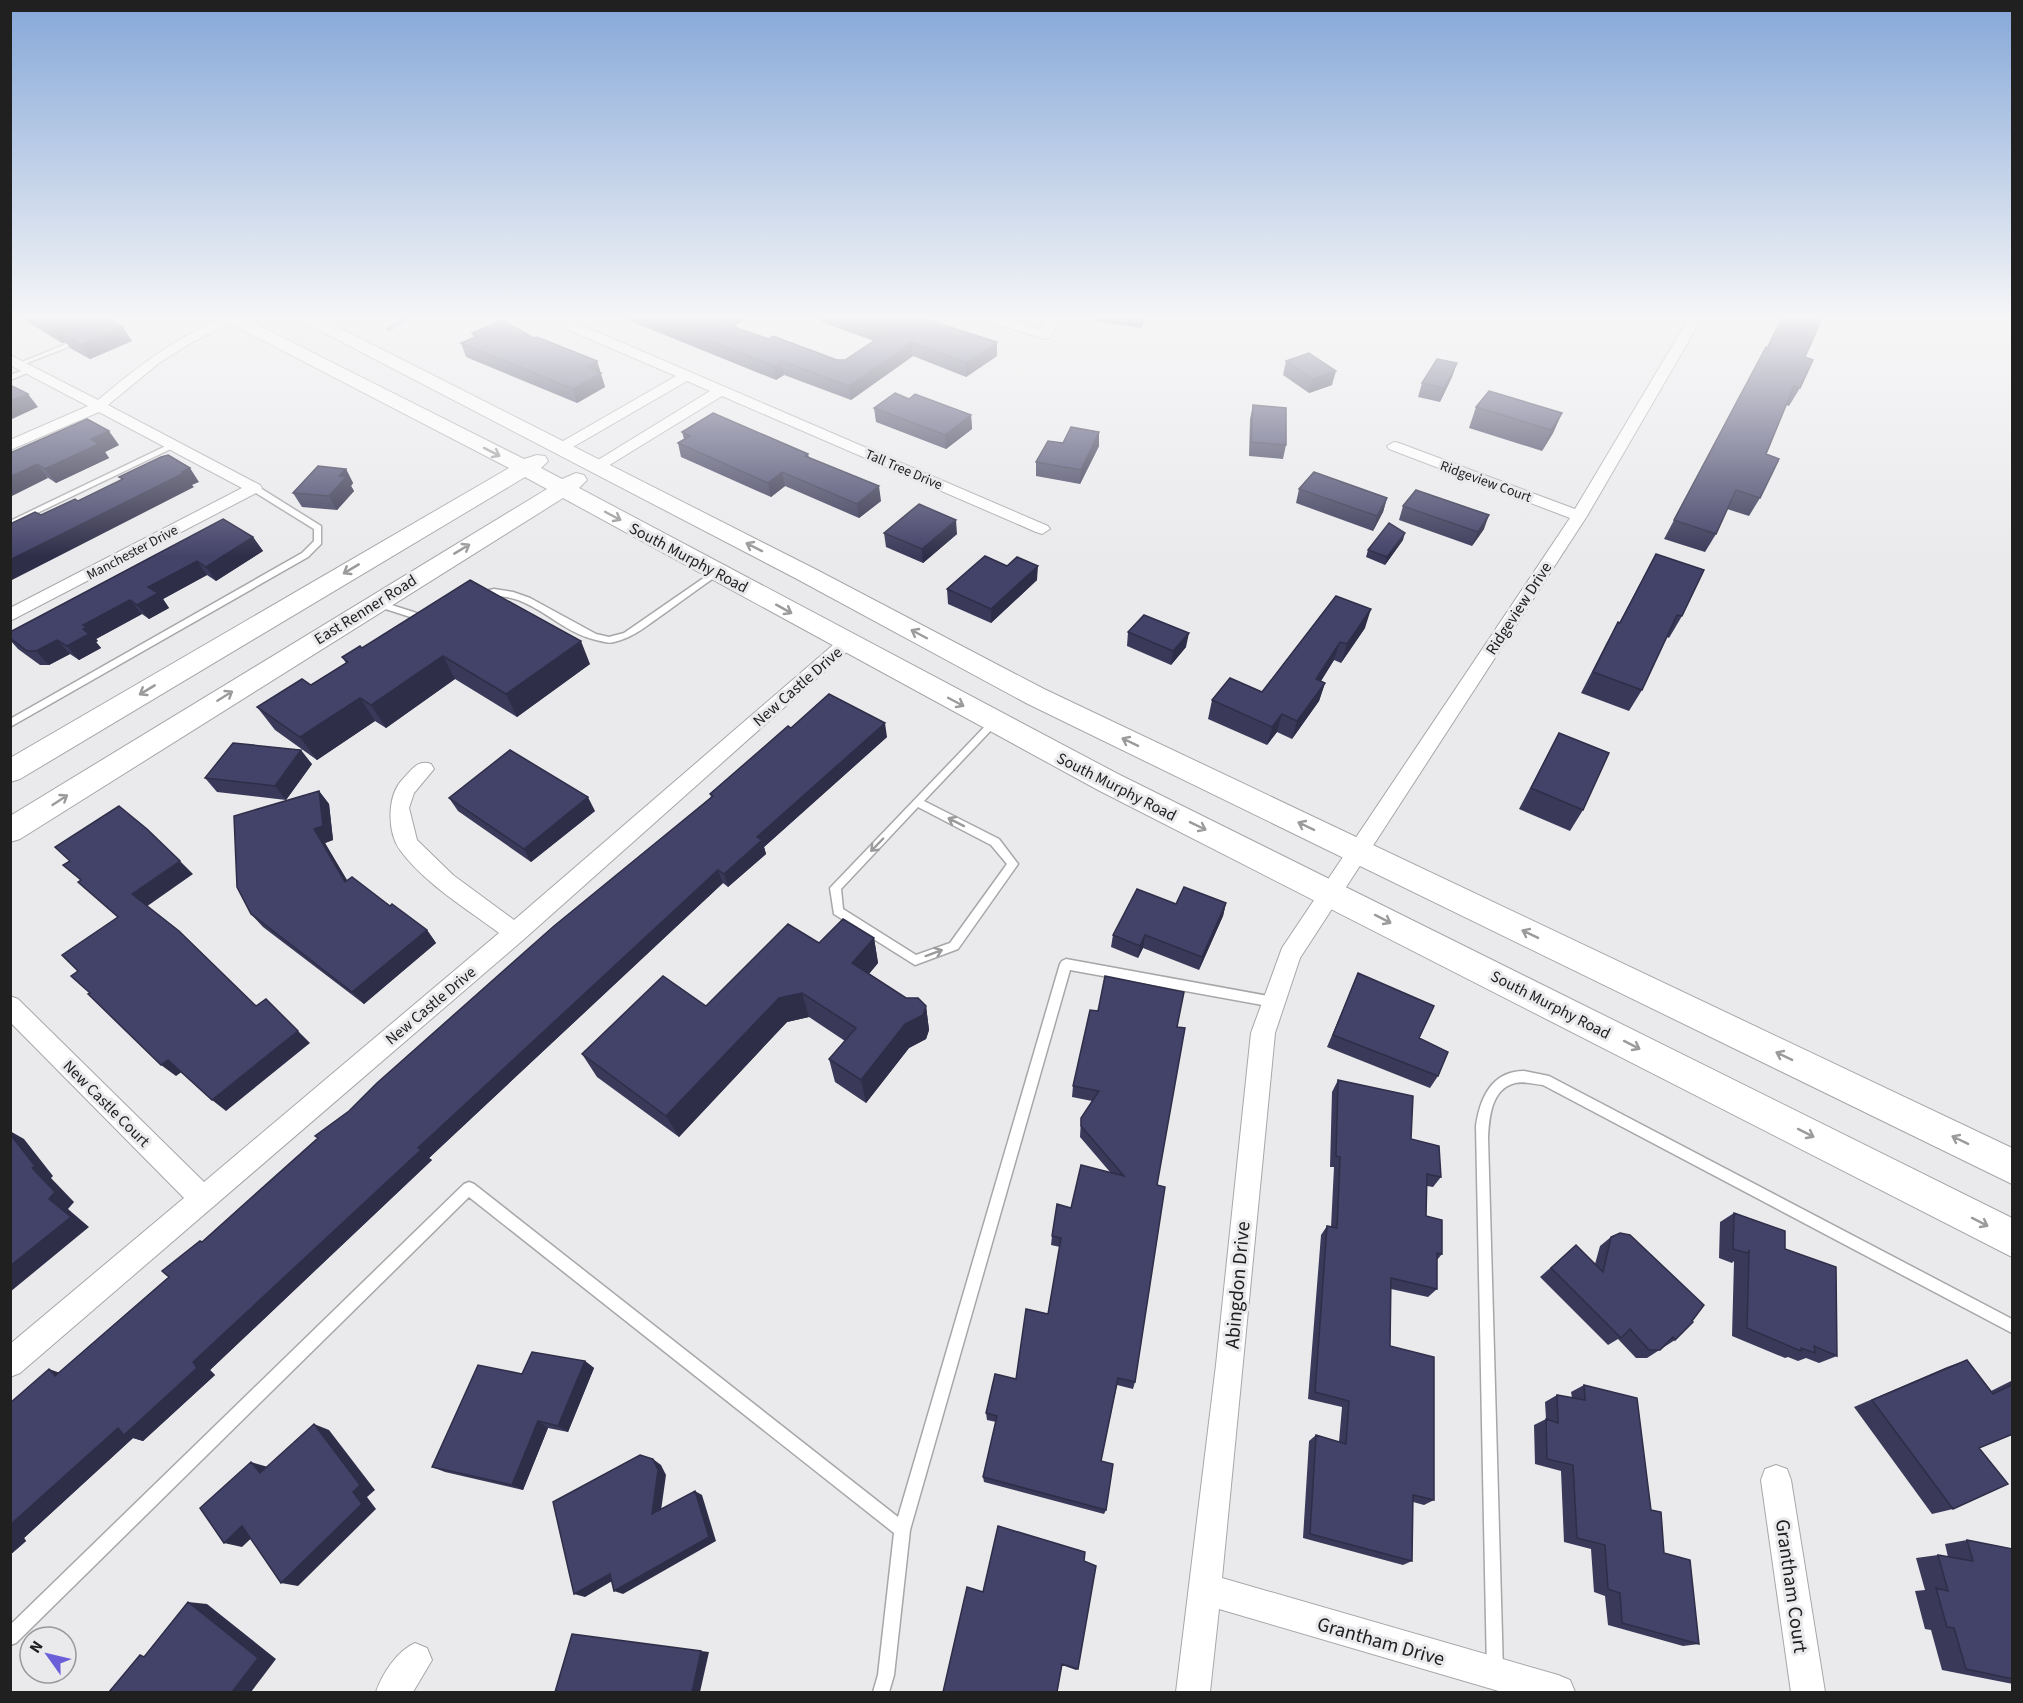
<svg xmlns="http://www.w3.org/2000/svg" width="2023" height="1703" viewBox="0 0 2023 1703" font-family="'Source Sans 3',sans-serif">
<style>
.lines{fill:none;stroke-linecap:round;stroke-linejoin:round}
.stream{stroke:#9293bf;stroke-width:5}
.lane-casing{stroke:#a7a7aa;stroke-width:3}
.street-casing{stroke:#a7a7aa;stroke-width:2}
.secondary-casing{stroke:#a7a7aa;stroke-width:2}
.lane{fill:#fff;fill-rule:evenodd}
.street{fill:#fff;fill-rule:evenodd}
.secondary{fill:#fff;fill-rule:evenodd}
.wall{fill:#3a3959}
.shaded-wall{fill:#2f2e49}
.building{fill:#434268;stroke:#2f2e49;stroke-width:1.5}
.oneway{stroke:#9b9b9b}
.labels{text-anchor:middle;stroke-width:6;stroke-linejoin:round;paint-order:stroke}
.far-street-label{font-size:14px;fill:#202021;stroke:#eaeaed}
.street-label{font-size:16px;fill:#202021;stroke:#eaeaed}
.near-street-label{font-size:20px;fill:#202021;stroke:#eaeaed}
</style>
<rect width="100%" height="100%" fill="#eaeaed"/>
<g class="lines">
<!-- stream -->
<path class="stream" d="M388 329 409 318"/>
<!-- lane casing -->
<g class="lane-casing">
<path id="lane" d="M120 318H128L108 331H104V329Z
M81 338 84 340 83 341 22 365 17 364Z
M30 368 33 370 32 371 10 380V375Z
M172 443 179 445 10 526V521Z
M251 486H257L321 526V544L308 557 10 727V719L302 553 314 541V529L251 490Z
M718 568 721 569V573C702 586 684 599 665 613 649 624 633 638 614 642 608 644 602 641 596 640 553 630 528 586 479 598L475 595 476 593 494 589 513 592 530 598 596 634 609 637 624 633Z
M376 600 429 617 430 619 426 622 373 605 372 603Z
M994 719 999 722 997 724 924 801 999 839 1018 864 958 949 915 965 834 914 830 888 991 720ZM918 807 991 845 1007 864 950 943 916 955 843 909 841 889Z
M1066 959 1274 997 1278 998 1280 1002 1278 1006 1274 1007 1070 970 910 1530 894 1675 889 1692H873L878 1675 894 1533 469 1197 16 1643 10 1645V1625L464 1184 469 1182 474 1184 898 1517 1060 964 1062 961Z
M1524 1071 1549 1076 2012 1319V1333L1543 1085C1535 1084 1524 1081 1515 1083 1491 1089 1489 1118 1488 1138L1503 1671 1501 1677 1495 1679 1489 1677 1487 1671 1476 1126C1480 1098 1492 1071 1524 1071Z"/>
</g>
<!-- street casing -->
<g class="street-casing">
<path id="street" d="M221 318H239L191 343 159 363 108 405 260 485 262 488 260 491 10 621V608L242 488 99 412 10 450V440L88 406 10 365V355L98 400C141 364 170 342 221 318Z
M566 318H579L576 322 581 325 1048 526 1050 529 1042 534 1036 532 722 396 603 469H593L590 466 593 463 710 391 687 381 566 451H556L554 448 556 445 676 376 571 331 562 323Z
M976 318H999L1041 330 1047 318H1060L1050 338 1045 339Z
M1689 318H1702L1587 516 1300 958 1275 1033 1222 1578 1558 1675 1570 1680 1575 1692H1502L1219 1609 1210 1692H1176L1216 1365 1251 1033 1282 948 1570 518 1389 449 1387 446 1394 442 1399 443 1575 509Z
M846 637 855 643 852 647 523 940 20 1373 10 1377V1344L184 1198 10 1022V996L18 999 204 1182 499 933C466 908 425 884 400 850 387 832 387 796 402 780 411 771 417 759 431 764L434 769 414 793 409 808 417 840 453 875 514 920 840 639Z
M1776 1465 1787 1469 1791 1480 1825 1692H1791L1761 1480 1765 1469Z
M415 1643 427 1648 432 1660 413 1692H376C382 1674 397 1651 415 1643Z"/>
</g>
<!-- secondary casing -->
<g class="secondary-casing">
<path id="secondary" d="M220 318H244L524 459 537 455 545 456 548 461 541 468 562 479 576 473 584 475 587 480 579 488 1118 774 2012 1218V1257L1098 790 563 498 20 839 10 842V816L547 489 525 477 20 779 10 782V758L509 468Z
M296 318H320L815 569 1044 689 2012 1148V1184L1026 703 797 579Z"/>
</g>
<!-- lane -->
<use href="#lane" class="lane"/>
<!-- street -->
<use href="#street" class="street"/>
<!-- secondary -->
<use href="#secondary" class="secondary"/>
</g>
<!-- wall -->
<path class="wall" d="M21 318H99L132 341 90 359 70 348 66 342 62 343Z
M623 318H748L734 326 769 339 837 360H845L874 341 821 322V318H922L997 342V356L966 377 913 356 851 400 784 375 776 380Z
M1096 318H1146L1141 328 1096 321Z
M1781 318H1822L1805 357 1800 388 1789 406 1786 405 1766 454 1760 498 1749 516 1727 509 1716 534 1705 552 1664 539 1756 365 1767 347Z
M472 333 534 338 597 361 605 387 577 403 466 357 461 343 474 338Z
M1286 361 1332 385 1309 393 1283 375Z
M1457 363 1452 377 1440 402 1418 397 1422 383Z
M909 399 971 415 972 429 946 449 876 422 874 408Z
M1253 405 1286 445 1283 459 1249 456 1250 419Z
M1476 407 1562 413 1553 433 1542 451 1469 428Z
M682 432 808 454 809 457 881 501 859 518 785 486 771 497 681 457 678 443 684 439Z
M1063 443 1099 446 1080 484 1036 476V462Z
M119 445 105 452 109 458 56 483 10 453Z
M346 469 353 483 351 486 354 491 337 510 302 507 293 493Z
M1299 489 1387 498 1383 512 1373 531 1296 503Z
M1403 506 1484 529 1472 546 1399 520Z
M884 533 957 534 923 563 886 547Z
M253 537 263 551 216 581 207 575 163 599 169 608 149 619 142 614 96 639 98 641 96 642 101 648 79 660 70 654 49 665H40L18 649 10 640V632Z
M1403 540 1385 565 1366 557 1368 550Z
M1656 554 1682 616 1669 638 1667 637 1642 690 1629 711 1581 693 1606 644 1618 622 1619 623Z
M1037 580 991 623 948 604 947 589Z
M1336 596 1365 628 1341 663 1334 660 1321 681 1325 683 1319 701 1292 739 1277 732 1267 745 1208 719 1212 700 1262 692Z
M1128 632 1186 647 1171 665 1127 646Z
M362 648 590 664 517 717 455 679 386 728 375 721 317 760 275 730 257 707 311 685 346 663 342 657Z
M791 728 887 737 764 847 766 854 728 887 723 883 429 1158 432 1160 210 1370 215 1375 143 1441 133 1438 24 1538 26 1541 10 1555 59 1373 169 1277 200 1241 202 1242 349 1111 711 797 710 794Z
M1559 733 1583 810 1570 831 1519 809Z
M312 764 286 800 217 792 205 778Z
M319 791 329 804 333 840 325 843 347 881 390 906 427 930 436 943 364 1004 263 927 251 914Z
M449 798 595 811 531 862 458 811Z
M1226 903 1223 916 1199 970 1143 948 1138 958 1111 947 1113 935Z
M874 938 878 963 869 974 906 998 926 1006 929 1030 926 1039 909 1048 866 1103 835 1082 829 1059 845 1041 809 1017 787 1022 679 1137 597 1077 582 1054 706 1006 819 943Z
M1358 973 1419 1038 1438 1076 1430 1088 1327 1047Z
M1177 1027 1157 1185 1135 1382 1133 1389 1117 1385 1101 1461 1106 1510 1104 1514 984 1482 983 1477 996 1422 987 1420 986 1413 1016 1379 1048 1314 1060 1247 1051 1245 1052 1236 1071 1208 1110 1172 1080 1137 1081 1118 1092 1101 1072 1097 1073 1086Z
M1338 1080 1411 1139 1441 1177 1433 1187 1427 1186 1426 1216 1442 1254 1437 1260V1289L1428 1297 1391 1289 1390 1346 1434 1500 1424 1505 1413 1502 1412 1561 1403 1565 1303 1538 1309 1441 1316 1435 1339 1442 1342 1407 1308 1399 1321 1235 1327 1226 1331 1227 1334 1167H1330L1332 1092Z
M1734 1213 1785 1249 1837 1356 1819 1363 1806 1358 1798 1361 1788 1357 1785 1358 1732 1336 1734 1261 1732 1263 1719 1258 1720 1222Z
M1611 1237 1675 1340 1647 1358H1636L1618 1339 1608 1345 1540 1277 1576 1245 1595 1264 1600 1246Z
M1967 1360 1991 1391 2013 1380V1434L1979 1448 1953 1509 1932 1514 1854 1407 1947 1367Z
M585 1361 594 1368 568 1432 548 1428 523 1490 445 1472 432 1467 522 1374Z
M1584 1385 1651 1510 1664 1553 1699 1644 1683 1646 1608 1625 1605 1596 1594 1592 1591 1549 1564 1542 1561 1471 1535 1464 1534 1425 1546 1419 1545 1402 1557 1395 1572 1398 1571 1392Z
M1967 1540 2013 1549V1684L1942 1670 1931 1630 1925 1629 1915 1591 1925 1590 1916 1558 1938 1555 1948 1557 1945 1544Z
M1084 1561 1078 1669 1076 1670 1062 1665 983 1592Z"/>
<!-- shaded-wall -->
<path class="shaded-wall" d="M81 318H99L104 326 61 334 66 342 62 343 52 330Z
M721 318H748L720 334 717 321Z
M1142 318H1146L1141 328Z
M123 327 132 341 90 359 81 345Z
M912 342 913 356 851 400 849 386Z
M997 342V356L966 377V363Z
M597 361 605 387 577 403 573 389 587 367Z
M782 361 784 375 776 380 774 366Z
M1457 363 1452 377 1440 402 1444 388Z
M1336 371 1332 385 1309 393 1312 379Z
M28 394 38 407 10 420V401Z
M1562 413 1553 433 1542 451 1551 430Z
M971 415 972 429 946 449 945 435Z
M109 431 119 445 105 452 109 458 56 483 45 469 91 439Z
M1099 432V446L1080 484 1081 470Z
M37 464 48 478 10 497V477Z
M190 468 199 482 192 485 194 487 10 581V560Z
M346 469 353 483 351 486 354 491 337 510 329 496 339 476Z
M782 472 785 486 771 497 768 483Z
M879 486 881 501 859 518 857 504Z
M1387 498 1383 512 1373 531 1377 516Z
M1489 515 1484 529 1472 546 1478 532Z
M956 520 957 534 923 563 922 549Z
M1405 533 1403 540 1385 565 1387 557Z
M253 537 263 551 216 581 206 567Z
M197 561 207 575 163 599 169 608 149 619 137 605 148 587Z
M1038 566 1037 580 991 623V609Z
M130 600 142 614 96 639 98 641 96 642 101 648 79 660 67 646 83 629V625Z
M1371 609 1365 628 1341 663 1347 644Z
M1189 633 1186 647 1171 665 1173 651Z
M57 640 70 654 49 665 36 651Z
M581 641 590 664 517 717 506 694Z
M1340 642 1334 660 1311 697 1316 679Z
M443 656 455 679 386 728 371 705Z
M1325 683 1319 701 1292 739 1297 721Z
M360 698 375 721 317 760 300 737Z
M1282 714 1277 732 1267 745 1272 727Z
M885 723 887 737 764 847 766 854 728 887 724 874 757 837Z
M301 750 312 764 286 800 275 786Z
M319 791 329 804 333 840 325 843 356 895 345 882 314 829Z
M588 797 595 811 531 862 524 849Z
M180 861 193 874 146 907 132 894Z
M718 870 723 883 429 1158 432 1160 210 1370 215 1375 143 1441 133 1438 24 1538 26 1541 10 1555V1525L118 1428 193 1362 418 1148Z
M1226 903 1223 916 1199 970 1202 957Z
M427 930 436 943 364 1004 352 992Z
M1145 935 1143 948 1138 958 1140 946Z
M874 938 878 963 857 988 852 963Z
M802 993 809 1017 787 1022 679 1137 666 1116 779 998Z
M266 999 310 1043 226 1111 212 1100Z
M926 1006 929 1030 926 1039 909 1048 866 1103 861 1080 905 1024Z
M168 1060 183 1071 176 1076 161 1065Z
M10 1131 24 1139 53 1176 51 1178 74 1202 68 1209 89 1227 10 1292V1266L49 1199 32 1168 10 1139Z
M585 1361 594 1368 568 1432 558 1426Z
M49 1369 69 1376H55Z
M538 1421 548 1428 523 1490 512 1485Z
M314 1424 329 1430 375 1490 367 1497 376 1509 298 1586 281 1583 353 1492Z
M653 1459 661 1465 666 1475 660 1518 652 1514Z
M251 1462 268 1467 260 1473Z
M695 1491 702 1495 716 1541 623 1594 614 1591Z
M242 1526 260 1530 242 1547 224 1543Z
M610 1574 619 1577 585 1597 574 1594Z
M188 1602 207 1604 276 1659 251 1692H232Z
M701 1651 709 1652 700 1692H692Z"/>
<!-- building -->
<path class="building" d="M33 318H81L52 330Z
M101 318H106L123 327 81 345 61 334Z
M653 318H721L717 321 769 339 773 336 837 360H845L887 332 848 318H922L997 342 966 363 912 342 849 386 782 361 774 366Z
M1782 318H1822L1805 357 1813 360 1800 388 1794 386 1766 454 1779 459 1760 498 1736 490 1716 534 1674 520 1766 347 1768 348Z
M502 320 534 338 537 337 597 361 587 367 601 373 573 389 461 343 478 336 472 333Z
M1309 353 1336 371 1312 379 1286 361Z
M1437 359 1457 363 1444 388 1422 383Z
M10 385 28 394 10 401Z
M1489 391 1562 413 1551 430 1476 407Z
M895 393 909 399 915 394 971 415 945 435 874 408Z
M1253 405 1286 408V445L1251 442Z
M713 413 808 454 805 456 879 486 857 504 782 472 768 483 678 443 690 436 682 432Z
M87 419 109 431 91 439 99 444 45 469 37 464 10 477V453Z
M1071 427 1099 432 1081 470 1036 462 1048 441 1063 443Z
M168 455 190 468 182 472 184 473 10 560V524L35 512 41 515 75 499 78 501 123 479 119 477 161 457Z
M318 466 346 469 339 476 346 477 329 496 293 493Z
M1314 472 1387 498 1377 516 1299 489Z
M1416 490 1489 515 1478 532 1403 506Z
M919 504 956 520 922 549 884 533Z
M223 519 253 537 206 567 197 561 148 587 158 593 137 605 130 600 83 625 86 627 83 629 89 634 67 646 57 640 36 651H27L10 638V632Z
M1389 523 1405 533 1387 557 1368 550Z
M1656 554 1704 570 1682 616 1677 615 1642 690 1593 672 1618 622 1620 623Z
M985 556 1007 566 1017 557 1038 566 991 609 947 589Z
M470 580 581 641 506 694 443 656 371 705 360 698 300 737 257 707 302 679 311 685 348 662 342 657 360 646 362 648Z
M1336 596 1371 609 1347 644 1340 642 1316 679 1325 683 1297 721 1282 714 1272 727 1212 700 1230 678 1262 692Z
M1144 615 1189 633 1173 651 1128 632Z
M829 694 885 723 757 837 762 840 724 874 718 870 418 1148 421 1150 193 1362 197 1368 124 1435 118 1428 10 1525V1403L49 1369 55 1376 169 1277 162 1271 200 1241 202 1242 318 1138 315 1136 349 1111 377 1083 554 926 713 796 710 794 788 726 791 728Z
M1559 733 1609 753 1583 810 1531 788Z
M233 743 301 750 275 786 205 778Z
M510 750 588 797 524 849 449 798Z
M319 791 323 826 314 829 345 882 352 877 390 906 392 904 427 930 352 992 251 914 237 887 234 816Z
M119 806 147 829 180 861 132 894 179 931 256 1006 266 999 298 1031 212 1100 168 1060 161 1065 88 994 90 993 71 976 78 971 62 955 118 917 78 882 81 880 63 865 70 861 55 847Z
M1184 887 1226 903 1202 957 1145 935 1140 946 1113 935 1137 889 1176 904Z
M843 919 874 938 852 963 906 998H918L926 1006 923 1015 905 1024 861 1080 829 1059 856 1028 802 993 779 998 666 1116 582 1054 663 976 706 1006 788 924 819 943Z
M1358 973 1434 1006 1419 1038 1448 1052 1438 1076 1333 1035Z
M1105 976 1184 992 1177 1027 1185 1028 1157 1185 1165 1187 1135 1382 1118 1378 1101 1461 1113 1464 1106 1510 983 1477 997 1416 986 1413 995 1374 1016 1379 1026 1309 1048 1314 1061 1238 1052 1236 1057 1204 1071 1208 1081 1165 1124 1176 1081 1126V1118L1099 1091 1073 1086 1090 1010 1098 1011Z
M1338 1080 1413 1096 1411 1139 1439 1146 1441 1177 1427 1174 1426 1216 1442 1220V1254L1437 1253V1289L1391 1278 1390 1346 1434 1357V1500L1413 1495 1412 1561 1310 1534 1316 1435 1346 1444 1349 1401 1315 1392 1327 1226 1337 1228 1340 1157 1336 1156Z
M10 1134 35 1166 32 1168 55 1192 49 1199 71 1217 10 1266Z
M1734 1213 1785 1231V1249L1836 1267 1837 1356 1814 1346 1815 1353 1801 1348V1351L1747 1328 1749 1251 1747 1253 1733 1249Z
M1620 1233 1630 1235 1704 1305 1692 1321 1693 1322 1675 1340 1673 1337 1660 1350H1649L1630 1329 1621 1338 1551 1268 1576 1245 1603 1272 1611 1237Z
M532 1352 585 1361 558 1426 538 1421 512 1485 432 1467 478 1365 522 1374Z
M1967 1360 1993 1394 2013 1384V1434L1979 1448 2008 1484 1953 1509 1872 1400Z
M1584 1385 1637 1398 1651 1510 1661 1512 1664 1553 1690 1560 1699 1644 1622 1623 1620 1593 1608 1589 1605 1545 1577 1538 1573 1465 1547 1459 1546 1419 1558 1423 1557 1395 1585 1400Z
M314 1424 360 1485 353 1492 362 1504 281 1583 242 1526 224 1543 200 1508 251 1462 260 1473Z
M640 1455 653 1459 658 1470 652 1514 695 1491 709 1537 614 1591 610 1574 574 1594 553 1502Z
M998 1526 1085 1552 1084 1561 1096 1566 1078 1669 1062 1664 1057 1692H943L967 1587 983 1592Z
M1967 1540 2013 1549V1679L1966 1669 1954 1628 1947 1627 1936 1588 1948 1591 1938 1555 1973 1561Z
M188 1602 258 1658 232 1692H109L140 1655 144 1657Z
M572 1634 701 1651 692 1692H555Z"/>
<!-- one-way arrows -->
<defs><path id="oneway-shaft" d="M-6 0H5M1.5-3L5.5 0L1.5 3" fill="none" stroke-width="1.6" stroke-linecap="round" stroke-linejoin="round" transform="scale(1.5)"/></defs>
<g class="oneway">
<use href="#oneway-shaft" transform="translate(492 452) rotate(27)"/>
<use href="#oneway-shaft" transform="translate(613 516) rotate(28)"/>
<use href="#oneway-shaft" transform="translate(754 547) rotate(-153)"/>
<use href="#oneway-shaft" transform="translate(462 549) rotate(-31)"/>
<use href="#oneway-shaft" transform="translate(351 569) rotate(149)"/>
<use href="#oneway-shaft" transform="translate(784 609) rotate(29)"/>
<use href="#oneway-shaft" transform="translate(919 634) rotate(-152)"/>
<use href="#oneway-shaft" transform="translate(147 690) rotate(149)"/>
<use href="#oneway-shaft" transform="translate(225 696) rotate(-32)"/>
<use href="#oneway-shaft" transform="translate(956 702) rotate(28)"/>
<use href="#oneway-shaft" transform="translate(1130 742) rotate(-154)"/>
<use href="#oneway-shaft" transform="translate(60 800) rotate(-33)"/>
<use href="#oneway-shaft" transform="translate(956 822) rotate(-153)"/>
<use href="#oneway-shaft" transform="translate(1198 826) rotate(26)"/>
<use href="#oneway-shaft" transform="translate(1306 826) rotate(-154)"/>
<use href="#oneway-shaft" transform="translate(877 845) rotate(134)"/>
<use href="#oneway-shaft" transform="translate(1383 919) rotate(27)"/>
<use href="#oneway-shaft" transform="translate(1530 934) rotate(-154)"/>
<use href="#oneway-shaft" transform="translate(934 953) rotate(-20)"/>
<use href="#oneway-shaft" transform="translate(1632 1045) rotate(27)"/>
<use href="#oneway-shaft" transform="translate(1784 1056) rotate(-154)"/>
<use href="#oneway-shaft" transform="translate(1806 1133) rotate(27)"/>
<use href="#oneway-shaft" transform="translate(1960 1140) rotate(-154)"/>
<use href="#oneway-shaft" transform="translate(1980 1222) rotate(27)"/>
</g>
<!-- sky -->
<linearGradient id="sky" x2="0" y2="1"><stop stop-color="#85a7d8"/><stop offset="0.57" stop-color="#f6f6f7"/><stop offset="1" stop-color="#f6f6f7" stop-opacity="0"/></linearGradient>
<rect width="2023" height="557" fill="url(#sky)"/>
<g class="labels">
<!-- far-street labels -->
<g class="far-street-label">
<text transform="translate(904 469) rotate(23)" y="5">Tall Tree Drive</text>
<text transform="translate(1486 481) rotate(20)" y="5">Ridgeview Court</text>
<text transform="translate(132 552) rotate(-28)" y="5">Manchester Drive</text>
</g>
<!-- street labels -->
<g class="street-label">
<text transform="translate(689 557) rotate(28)" y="6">South Murphy Road</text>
<text transform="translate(1518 608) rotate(-57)" y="6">Ridgeview Drive</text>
<text transform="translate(365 609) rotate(-32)" y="6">East Renner Road</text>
<text transform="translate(797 686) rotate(-41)" y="6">New Castle Drive</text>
<text transform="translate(1117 786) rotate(27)" y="6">South Murphy Road</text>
<text transform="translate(1551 1004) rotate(27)" y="6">South Murphy Road</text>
<text transform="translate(430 1005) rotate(-40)" y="6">New Castle Drive</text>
<text transform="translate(107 1103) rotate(45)" y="6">New Castle Court</text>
</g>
<!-- near-street labels -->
<g class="near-street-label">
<text transform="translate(1237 1285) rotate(-85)" y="7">Abingdon Drive</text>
<text transform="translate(1792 1586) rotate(82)" y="7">Grantham Court</text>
<text transform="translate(1381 1641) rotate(16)" y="7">Grantham Drive</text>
</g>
</g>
<!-- border -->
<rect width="2023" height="1703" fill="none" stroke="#202021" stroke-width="24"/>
<!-- north arrow -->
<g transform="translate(48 1655) rotate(304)"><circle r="28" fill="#eaeaed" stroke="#99999b" stroke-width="1.5"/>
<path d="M0-4.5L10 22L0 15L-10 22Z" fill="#6b5fd9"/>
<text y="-9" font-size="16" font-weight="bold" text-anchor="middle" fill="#202021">N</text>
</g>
</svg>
